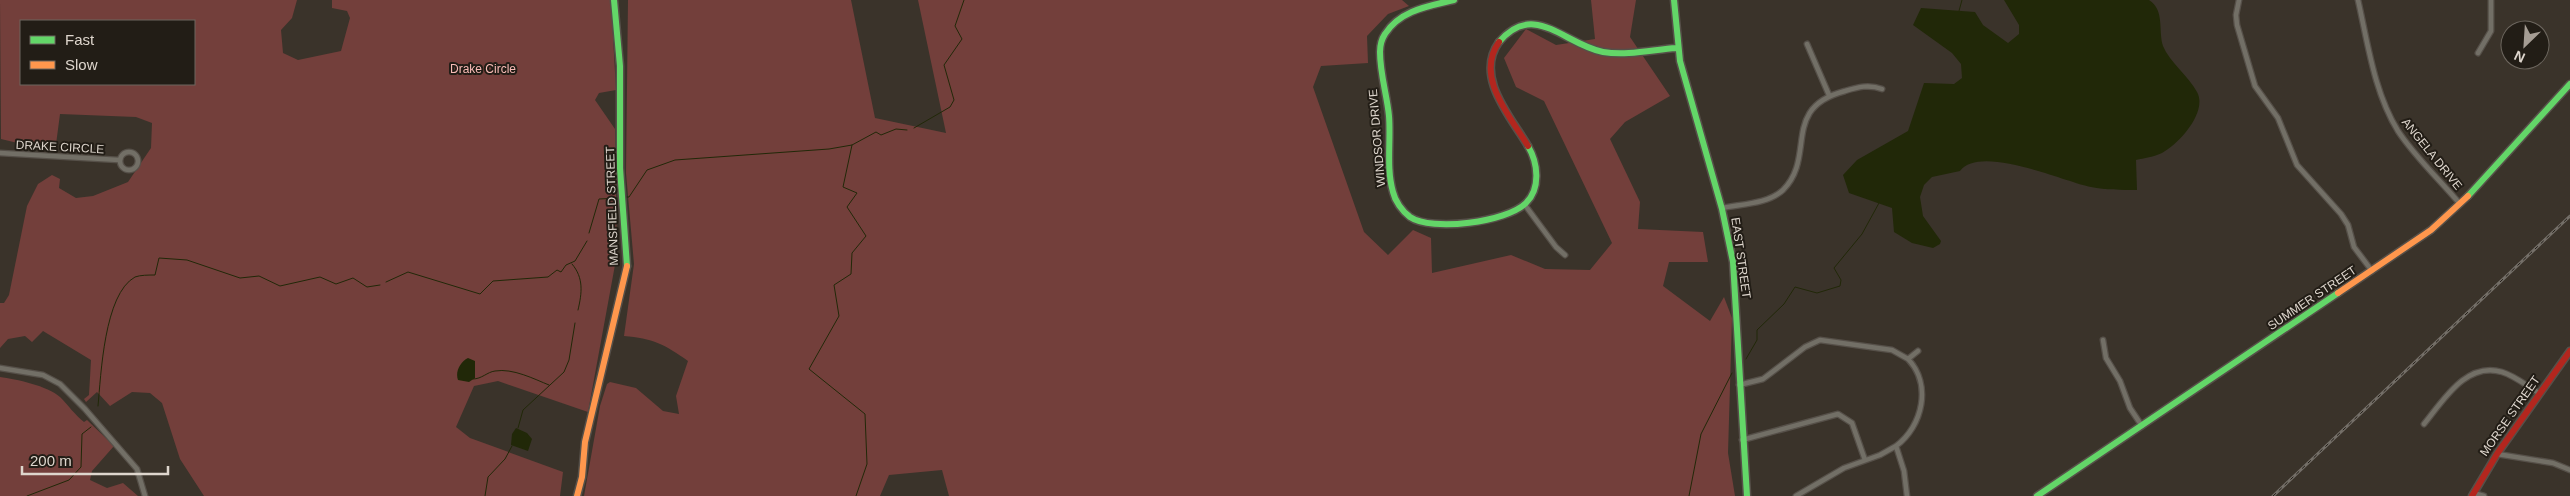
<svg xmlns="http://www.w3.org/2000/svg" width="2570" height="496" viewBox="0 0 2570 496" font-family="Helvetica,sans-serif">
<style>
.green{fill:#733f3b;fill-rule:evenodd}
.water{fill:#212808}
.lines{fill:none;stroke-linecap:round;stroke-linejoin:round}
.stream{stroke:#212808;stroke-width:1}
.street-casing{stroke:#565049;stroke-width:7}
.fast-casing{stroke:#565049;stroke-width:9}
.slow-casing{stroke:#565049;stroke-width:9}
.jam-casing{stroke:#565049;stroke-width:9}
.street{stroke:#726f66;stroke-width:4.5}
.fast{stroke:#63d668;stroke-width:6}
.slow{stroke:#ff974d;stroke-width:6}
.jam{stroke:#b3261e;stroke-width:6}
.rail-casing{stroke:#746f68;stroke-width:3}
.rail{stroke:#221d16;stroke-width:1;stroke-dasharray:4;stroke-linecap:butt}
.labels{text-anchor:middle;stroke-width:4;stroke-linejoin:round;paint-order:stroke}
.park-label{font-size:12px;fill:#f8bbb6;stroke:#221d16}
.street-label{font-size:12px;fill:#ded6cd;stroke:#221d16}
</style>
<rect width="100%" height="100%" fill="#3a332a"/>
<!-- green -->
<path class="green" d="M0 0H297L292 18 281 30 283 53 298 60 341 51 350 18 347 11 332 8V0H611L616 90 599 93 595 100 615 129 617 254 588 412 498 381 474 386 456 427 470 438 563 472 560 496H204L180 459 162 403 150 393 132 392 110 406 97 392 86 402 84 399 89 395 91 360 43 331 32 342 25 336 8 339 0 348V303H4L9 295 27 206 38 184 52 175 60 179 59 188 76 198 93 196 128 182 151 148 152 123 136 117 60 114 55 152 1 139ZM21 21H194V84H21Z
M628 0H851L875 118 946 133 918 0H1402L1409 6 1388 14 1367 36 1368 63 1321 66 1313 87 1364 232 1388 255 1413 230 1431 238 1432 273 1511 255 1545 269 1590 270 1612 243 1544 101 1516 87 1504 58 1526 29 1556 45 1595 39 1591 0H1636L1630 37 1670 96 1625 122 1610 139 1640 202 1638 229 1703 232 1708 262H1669L1663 286 1710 321 1724 297 1732 318 1728 453 1735 496H949L942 470 889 475 880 496H584L600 406 607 384 610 382 636 388 663 411 679 414 676 396 688 361C666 345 652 338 624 336L634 264 626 173Z
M0 377C16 379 48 386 60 397 68 405 75 415 84 422L87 420 114 446 92 471 90 480 107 488 123 483 138 496H0Z"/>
<!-- water -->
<path class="water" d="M2004 0H2149C2165 10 2158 31 2163 46 2169 61 2189 77 2197 92 2208 112 2179 144 2162 153 2154 157 2144 158 2136 160L2137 190C2121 190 2106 190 2091 187 2063 181 1980 144 1960 171L1932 177 1924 185 1920 197 1923 216 1941 241 1940 244 1933 248 1912 243 1894 232 1892 208 1849 193 1843 175 1857 160 1908 131 1924 83 1954 84 1962 78 1961 64 1952 53 1913 25 1921 8 1975 12 1983 25 2008 43 2019 34V25Z
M468 358 475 361V378L469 382 458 380C455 372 460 362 468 358Z
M516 428 527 433 532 439 528 451 511 445 512 434Z"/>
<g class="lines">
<!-- stream -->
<path class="stream" d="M1959 11 1962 0
M914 128 950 107 954 100 944 65 962 39 955 26 964 0
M852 145 843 187 857 193 847 207 866 236 852 253 851 274 834 285 839 316 809 369 865 414 867 464 856 496
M624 197H629L647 170 675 160 829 149 852 145 876 132 881 135 896 129 907 130
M589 233 599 199 620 198
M572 264C584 278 582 293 578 310
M386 282 408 272 480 294 493 281 548 277 557 270 561 272 566 265 575 261 587 241
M1746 359 1757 340V330L1784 304 1795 287 1817 293 1840 286 1841 280 1834 268 1862 234 1879 203
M473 379C482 379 487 372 495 371 513 368 534 379 549 385
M98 406C101 375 104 294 135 277 140 275 149 275 155 275L159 258 187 260 240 278 259 276 280 286 320 277 336 284 353 278 367 287 380 285
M518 428 523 410 564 372 569 360 575 323
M27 496 69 480 81 467 82 434 91 427
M485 496 488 477 505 459 512 446
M1689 496 1701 434 1732 373"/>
<!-- street casing -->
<g class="street-casing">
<path id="street" d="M2239 0 2236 15 2237 25 2255 86 2278 118 2297 165 2341 214 2348 225 2354 247 2372 271
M2358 0C2368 44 2374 92 2398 131 2415 157 2440 180 2460 204
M1807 44 1829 95
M2478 53 2491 31V0
M120 161a9 9 0 1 1 18 0a9 9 0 1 1-18 0Z
M0 153 119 160
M1525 205 1556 247 1565 255
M1722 208C1741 204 1768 204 1783 190 1817 156 1780 108 1845 91 1858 87 1869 84 1882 89
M2103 340 2106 358 2120 381 2130 408 2142 426
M0 368 43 375 60 384 85 409 137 469 145 496
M1739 385 1763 379 1805 347 1820 340 1892 350 1908 359 1918 351
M2424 424C2443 401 2466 361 2502 372 2515 376 2527 386 2539 393
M1742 440 1838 414 1852 423 1865 460
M2497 454 2553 463 2570 470
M2473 493 2484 496
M1796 496 1844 468 1880 455 1896 446
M1907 496 1904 471 1896 446C1923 426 1932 384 1908 359"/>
</g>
<!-- fast casing -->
<g class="fast-casing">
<path id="fast" d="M614 0 620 66V168L627 266
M1454 0C1429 6 1400 10 1385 34 1381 40 1380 46 1380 52 1380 74 1387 95 1389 116 1391 141 1386 168 1393 192 1395 201 1402 211 1410 217 1432 232 1507 222 1526 203 1541 188 1538 163 1528 146
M1674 0 1680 61 1722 209 1733 262 1747 496
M1499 42C1534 0 1565 45 1603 52 1626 56 1652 50 1676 48
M2468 196 2570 84
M2037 496 2338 293"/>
</g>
<!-- slow casing -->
<g class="slow-casing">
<path id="slow" d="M2338 293 2431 230 2468 196
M577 496 582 477 585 442 627 266"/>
</g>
<!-- jam casing -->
<g class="jam-casing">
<path id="jam" d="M1499 42C1474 77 1511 117 1528 146
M2472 496 2497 454 2570 351"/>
</g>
<!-- street -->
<use href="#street" class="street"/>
<!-- fast -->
<use href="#fast" class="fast"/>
<!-- slow -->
<use href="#slow" class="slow"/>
<!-- jam -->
<use href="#jam" class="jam"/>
<!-- rail casing -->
<g class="rail-casing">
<path id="rail" d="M2273 496 2570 216"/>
</g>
<!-- rail -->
<use href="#rail" class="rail"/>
</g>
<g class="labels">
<!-- park labels -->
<g class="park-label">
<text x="483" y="73">Drake Circle</text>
</g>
<!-- street labels -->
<g class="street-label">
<text transform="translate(1377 138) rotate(-95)" y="4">WINDSOR DRIVE</text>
<text transform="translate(60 147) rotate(3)" y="4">DRAKE CIRCLE</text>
<text transform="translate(2432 154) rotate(51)" y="4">ANGELA DRIVE</text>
<text transform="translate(612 206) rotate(-92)" y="4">MANSFIELD STREET</text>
<text transform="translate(1741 258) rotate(82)" y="4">EAST STREET</text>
<text transform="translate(2312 298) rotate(-34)" y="4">SUMMER STREET</text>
<text transform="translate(2510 416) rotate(-55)" y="4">MORSE STREET</text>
</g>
</g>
<!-- legend -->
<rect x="20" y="20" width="175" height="65" fill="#221d16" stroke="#6d675f"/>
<rect x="30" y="36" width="25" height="8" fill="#63d668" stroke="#6d675f"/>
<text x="65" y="45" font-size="15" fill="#ded6cd">Fast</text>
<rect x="30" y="61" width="25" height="8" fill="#ff974d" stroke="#6d675f"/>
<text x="65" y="70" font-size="15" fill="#ded6cd">Slow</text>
<!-- north arrow -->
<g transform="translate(2525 45) rotate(205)"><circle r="24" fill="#221d16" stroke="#6d675f"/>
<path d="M0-4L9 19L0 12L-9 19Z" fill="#a59d94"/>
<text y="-8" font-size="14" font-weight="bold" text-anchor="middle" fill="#ded6cd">N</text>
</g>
<!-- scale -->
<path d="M22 466v8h146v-8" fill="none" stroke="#ded6cd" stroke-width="2.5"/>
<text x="30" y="466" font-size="15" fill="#ded6cd" stroke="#221d16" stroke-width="4" paint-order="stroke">200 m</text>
</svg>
